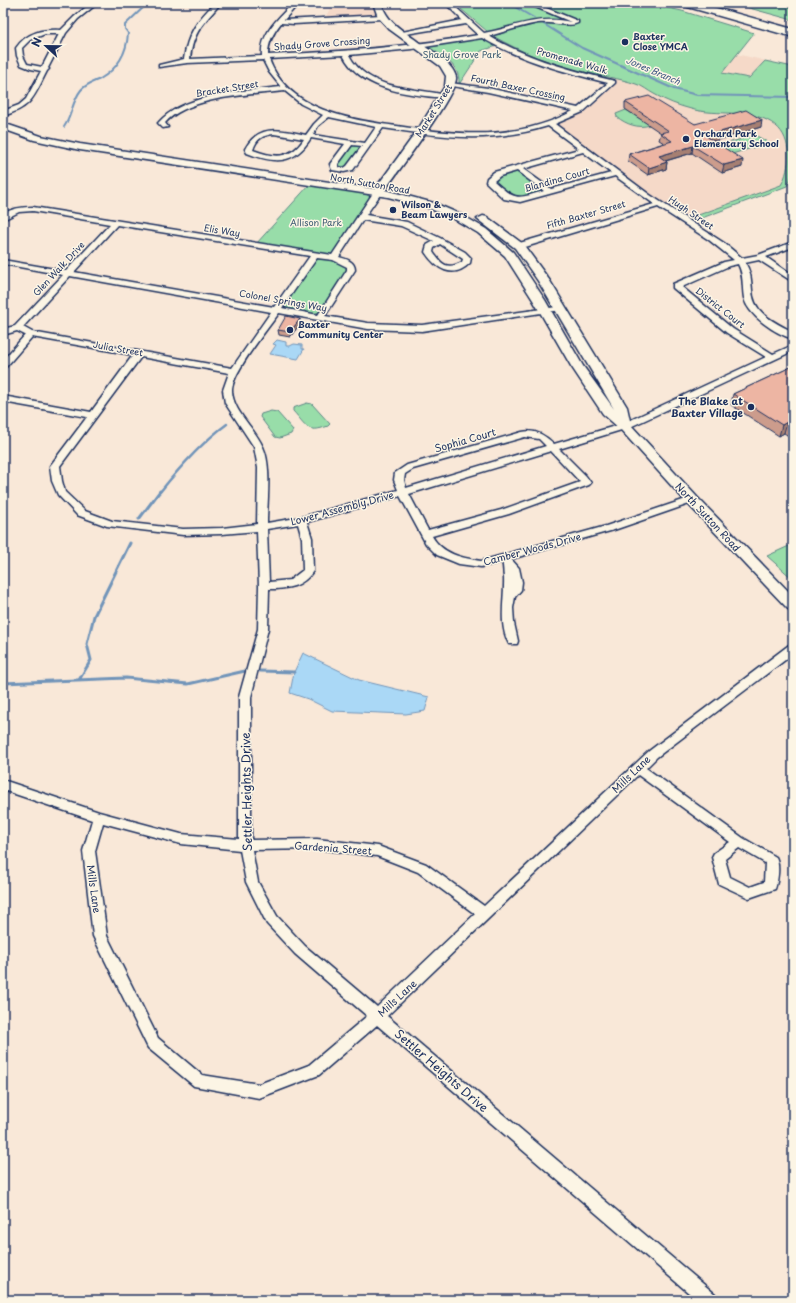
<svg xmlns="http://www.w3.org/2000/svg" width="796" height="1303" viewBox="0 0 796 1303" font-family="'Playpen Sans',sans-serif">
<style>
.built{fill:#f5d9c8}
.green{fill:#98dda9;stroke:#5a8684}
.water{fill:#aad8f6;stroke:#7194b9}
.lines{fill:none;stroke-linecap:round;stroke-linejoin:round}
.stream-far2{stroke:#7194b9;stroke-width:2}
.stream-far1{stroke:#7194b9;stroke-width:2.5}
.stream{stroke:#7194b9;stroke-width:3}
.street-casing{stroke:#1b2f5e;stroke-width:3}
.secondary-casing{stroke:#1b2f5e;stroke-width:3}
.highway-casing{stroke:#1b2f5e;stroke-width:3}
.street{fill:#fcf5e5;fill-rule:evenodd}
.secondary{fill:#fcf5e5;fill-rule:evenodd}
.highway{fill:#fcf5e5;fill-rule:evenodd}
.wall{fill:#cc9c8c;stroke:#1b2f5e}
.shaded-wall{fill:#a67f72;stroke:#1b2f5e}
.building{fill:#edb5a3;stroke:#1b2f5e}
.poi-dot{fill:#1b2f5e;stroke:#fcf5e5;stroke-width:1.5}
.labels{text-anchor:middle;stroke-width:3;stroke-linejoin:round;paint-order:stroke}
.far-poi-label{font-size:9px;font-weight:bold;fill:#1b2f5e;stroke:#fcf5e5;text-anchor:start}
.far-street-label{font-size:9px;fill:#1b2f5e;stroke:#fcf5e5}
.far-park-label{font-size:9px;fill:#3a5a71;stroke:#fcf5e5}
.far-water-label{font-size:9px;font-style:italic;fill:#3f5984;stroke:#fcf5e5}
.poi-label{font-size:10px;font-weight:bold;fill:#1b2f5e;stroke:#fcf5e5;text-anchor:end}
.street-label{font-size:10px;fill:#1b2f5e;stroke:#fcf5e5}
.near-street-label{font-size:12px;fill:#1b2f5e;stroke:#fcf5e5}
</style>
<rect width="100%" height="100%" fill="#f9e8d8"/>
<filter id="ink" filterUnits="userSpaceOnUse"><feTurbulence type="fractalNoise" baseFrequency=".025" numOctaves="2"/><feDisplacementMap in="SourceGraphic" scale="8" xChannelSelector="R" yChannelSelector="G"/><feConvolveMatrix kernelMatrix="1 2 1 2 8 2 1 2 1" color-interpolation-filters="sRGB"/></filter>
<g filter="url(#ink)">
<!-- built -->
<path class="built" d="M333 3H377L382 17 324 20Z
M736 54 793 67V173L787 186 687 223 550 124 593 100 616 80 609 78 716 81Z"/>
<!-- green -->
<path class="green" d="M454 3H646L682 11 754 33 722 73 749 78 765 61 793 67V173L787 186 694 221 690 218 781 185C791 168 792 139 776 126 754 107 717 117 691 109 679 106 666 101 654 94 648 91 643 86 636 84 619 78 600 76 583 72 551 64 521 52 493 36L501 34 497 31 488 32Z
M731 3H793V20L789 19Z
M483 38 497 46 481 51 460 83H459C460 65 442 56 429 47Z
M626 110 650 125C638 129 626 124 617 117L616 114Z
M755 135 769 143 732 154 718 146Z
M350 145H363L348 167 337 168 336 165Z
M517 171 542 190 543 192C514 202 516 197 493 181L494 177Z
M310 184 365 193 370 197V200L364 206 338 245 339 247 331 255 256 244Z
M318 259C328 259 343 260 348 268L320 312 311 314 285 309V303L314 261Z
M307 403 312 404 330 424 328 426C307 434 307 426 293 411V408Z
M271 411 277 412 293 430 291 434 280 438 275 437 260 417 261 414Z
M789 546 793 550V579L767 556Z"/>
<!-- water -->
<path class="water" d="M277 340 286 342V346H290L294 344 302 345V349H304L298 359 270 354 276 345 273 344Z
M303 653 359 680 429 697 425 711 406 714 332 711 308 699 290 693 294 672Z"/>
<g class="lines">
<!-- stream-far2 -->
<path class="stream-far2" d="M508 3 534 18
M542 23 582 48 674 89 697 95 793 97
M64 127C72 116 72 101 81 90 86 84 93 82 100 79 117 69 127 53 128 33L125 29V25L148 3"/>
<!-- stream-far1 -->
<path class="stream-far1" d="M160 492C180 467 201 443 227 424"/>
<!-- stream -->
<path class="stream" d="M139 519 160 491
M260 671 294 672
M79 680 91 660 87 644 94 616 130 543
M3 683 126 678 188 684 245 671"/>
<!-- street casing -->
<g class="street-casing">
<path id="street" d="M91 3H98L78 19 66 33 48 68 49 69 47 71C34 96 33 107 3 116V111L19 105 26 99 41 71 31 69 21 65 17 56 16 48C27 32 43 29 61 30L74 17ZM45 34H59L42 67 27 64 23 56 22 48 30 40Z
M215 3H221C204 23 193 31 190 59L262 56C260 33 279 18 293 3H299L284 20 382 15 385 17 382 19 294 24 281 23C273 33 268 43 268 55 339 52 408 47 478 35L466 24 400 35 399 34 402 32 462 20 445 3H451L484 33C516 27 537 15 571 22L526 3H534L578 21V23C568 28 551 21 538 23 521 26 505 32 489 36 528 59 571 70 615 81V83L583 112 555 124 650 195 724 243 742 258 758 255 793 242V247L766 257 793 276V282L759 260 745 263C751 271 751 280 752 290 753 314 775 322 793 332V339C776 334 748 316 744 298 742 286 744 275 738 264L729 266 682 287 733 329 773 354 793 345V351L628 428 559 449 586 476 591 483 589 485 509 514 432 536C442 554 462 558 481 561L606 526 689 498H695L697 500 695 502 614 530 511 559 519 568 522 582 521 590 515 597 513 608 514 623 518 641 517 644H509C498 624 505 599 504 577 503 572 504 567 502 562L481 567 459 564 437 555 426 544 400 496 307 522 312 538 313 571C303 587 287 589 269 589L268 629 251 697V840L317 839 378 846 426 864 484 906 649 751 789 645 793 644V654L657 757 646 768 743 838 776 857C780 865 778 881 775 889L749 898 719 884 712 857 714 853 730 842 638 775 387 1016 715 1294 717 1300H697L377 1025 319 1075 259 1098 194 1086 148 1048 93 936 83 851 92 820 3 790V780L99 812 181 834 239 839V697L258 629 259 586 257 531 222 534 183 535 107 526 77 515 58 495 52 481 50 466 87 417 3 402V396L91 412 133 355 32 337 6 367 3 368V360L25 335 17 331 3 335V329L15 326 63 275 3 264V260L66 271 110 224 33 211 19 212 3 220V214C12 208 22 207 33 207L332 255 375 190H378L382 192 366 215 407 222 440 238 465 252 471 258 470 263C453 280 436 269 425 252L427 245 434 241 401 226 363 220 339 257C346 259 355 261 355 270L325 316 368 323 422 325 564 306 565 308 561 310 422 331 368 329 279 313C268 328 231 374 232 391 233 412 255 428 263 447 272 466 267 501 267 523L302 517 398 490 394 480 395 473 407 465 522 432C535 429 545 435 554 444L622 424 766 357 727 333 673 288V284L724 262 734 260 709 240 658 207 522 248H516V244L654 204 615 176 520 202 504 199 486 182 487 178 494 172 579 149 548 126C490 144 442 137 383 128L353 170 344 172 332 170 330 164 345 144 311 138C294 165 275 164 247 153L245 149C259 123 281 130 306 135L314 124 323 115 301 104 285 91C250 95 189 96 165 123L168 127 163 128 158 123 159 122C185 93 245 91 281 87L269 72 263 60 187 63 159 67V65L184 59C187 35 197 20 215 3ZM482 38C521 61 564 72 608 83L578 108 488 88 450 83V85L452 86 488 92 573 111C518 141 456 135 397 126 351 120 287 110 269 59L343 55C361 91 408 94 444 98L447 96 446 95C412 87 368 91 349 55L412 49ZM329 117 376 127 365 143 313 135 318 126ZM274 134 304 139C290 160 274 158 253 150 256 139 263 135 274 134ZM352 145 362 146 347 166 344 168 338 167V164ZM583 152 611 173 551 189 523 169ZM517 171 544 191C516 199 516 201 494 181L500 176ZM117 225 310 256 274 307 74 272ZM440 244 463 259 462 262C447 270 442 265 433 252L434 248ZM317 258 333 260 347 267V270L318 315 282 308ZM70 276 271 312 232 368 32 332 23 327ZM141 357 229 373 223 390 225 403 254 447 258 468 257 524 222 528 183 529 112 521 85 511 65 492 62 481 60 466ZM525 437 539 439 546 446 406 488 404 480 405 474 413 469ZM551 451 580 482 501 510 428 530 409 494ZM298 524 302 538 303 570 290 580 269 582 267 529ZM103 823 181 844 240 850 246 882 267 924 295 954 367 1016 309 1065 259 1084 202 1075 158 1038 107 936 95 851ZM739 848 765 863 764 882 750 887 730 877 725 859ZM317 849 377 856 418 872 475 914 377 1007 305 946 277 916 258 882 252 850Z"/>
</g>
<!-- secondary casing -->
<g class="secondary-casing">
<path id="secondary" d="M373 3H381C389 25 403 30 421 44 432 52 452 62 456 77 459 91 396 174 385 190L434 203 462 215 486 229 513 252 545 300 583 366 614 409 538 281 515 248 477 219 483 216 487 217 523 244 550 281 627 407 631 425 697 497 793 596V610L788 609 687 503 620 429 603 414 571 366 533 300 505 256 478 233 454 219 426 207 388 197 80 150 34 140 3 129V123L41 136 80 144 375 189 417 131 445 86 446 76 440 66 389 29 378 17Z"/>
</g>
<!-- highway casing -->
<g class="highway-casing">
<path id="highway" d="M679 3H698L793 29V37L681 5Z"/>
</g>
<!-- street -->
<use href="#street" class="street"/>
<!-- secondary -->
<use href="#secondary" class="secondary"/>
<!-- highway -->
<use href="#highway" class="highway"/>
</g>
<!-- wall -->
<path class="wall" d="M625 102 695 124 761 127 714 141 742 167 722 173 692 153 666 161 667 162 666 169 648 175 628 161 629 154 664 143 659 140 661 133 625 109Z
M300 324 290 337 279 335 278 330Z
M793 366V439L784 433 779 436 731 405 733 394Z"/>
<!-- shaded-wall -->
<path class="shaded-wall" d="M762 120 761 127 705 144 706 136Z
M693 146 692 153 658 163 659 156Z
M743 160 742 167 722 173 724 165Z
M667 162 666 169 648 175 649 168Z
M300 319V324L290 337V332Z
M787 422 784 433 779 436 782 425Z"/>
<!-- building -->
<path class="building" d="M649 96 695 124 746 110 762 120 706 136 743 160 724 165 693 146 659 156 667 162 649 168 629 154 672 141 660 133 669 131 625 102Z
M286 316 300 319 290 332 278 330Z
M793 366V426L787 422 782 425 733 394Z"/>
</g>
<!-- markers -->
<g class="poi-dot">
<circle cx="625" cy="42" r="4"/>
<circle cx="686" cy="139" r="4"/>
<circle cx="393" cy="210" r="4"/>
<circle cx="290" cy="330" r="4"/>
<circle cx="751" cy="407" r="4"/>
</g>
<g class="labels">
<!-- far-poi labels -->
<g class="far-poi-label">
<text x="633" y="40">Baxter<tspan x="633" dy="10">Close YMCA</tspan></text>
<text x="694" y="137">Orchard Park<tspan x="694" dy="10">Elementary School</tspan></text>
<text x="401" y="208">Wilson &amp;<tspan x="401" dy="10">Beam Lawyers</tspan></text>
<text x="298" y="328">Baxter<tspan x="298" dy="10">Community Center</tspan></text>
</g>
<!-- far-street labels -->
<g class="far-street-label">
<text transform="translate(322 44) rotate(-4)" y="3">Shady Grove Crossing</text>
<text transform="translate(572 61) rotate(16)" y="3">Promenade Walk</text>
<text transform="translate(518 88) rotate(12)" y="3">Fourth Baxer Crossing</text>
<text transform="translate(227 89) rotate(-9)" y="3">Bracket Street</text>
<text transform="translate(434 111) rotate(-58)" y="3">Market Street</text>
<text transform="translate(557 180) rotate(-16)" y="3">Blandina Court</text>
<text transform="translate(370 184) rotate(10)" y="3">North Sutton Road</text>
<text transform="translate(691 213) rotate(34)" y="3">Hugh Street</text>
<text transform="translate(586 215) rotate(-16)" y="3">Fifth Baxter Street</text>
<text transform="translate(222 231) rotate(9)" y="3">Elis Way</text>
<text transform="translate(59 269) rotate(-47)" y="3">Glen Walk Drive</text>
<text transform="translate(283 301) rotate(10)" y="3">Colonel Springs Way</text>
<text transform="translate(720 308) rotate(38)" y="3">District Court</text>
<text transform="translate(118 349) rotate(10)" y="3">Julia Street</text>
</g>
<!-- far-park labels -->
<g class="far-park-label">
<text x="462" y="58">Shady Grove Park</text>
<text x="316" y="226">Allison Park</text>
</g>
<!-- far-water labels -->
<g class="far-water-label">
<text transform="translate(653 71) rotate(23)" y="3">Jones Branch</text>
</g>
<!-- poi labels -->
<g class="poi-label">
<text x="743" y="405">The Blake at<tspan x="743" dy="12">Baxter Village</tspan></text>
</g>
<!-- street labels -->
<g class="street-label">
<text transform="translate(465 440) rotate(-16)" y="4">Sophia Court</text>
<text transform="translate(342 508) rotate(-15)" y="4">Lower Assembly Drive</text>
<text transform="translate(708 517) rotate(47)" y="4">North Sutton Road</text>
<text transform="translate(532 549) rotate(-15)" y="4">Camber Woods Drive</text>
<text transform="translate(631 774) rotate(-44)" y="4">Mills Lane</text>
<text transform="translate(333 848) rotate(4)" y="4">Gardenia Street</text>
<text transform="translate(94 889) rotate(82)" y="4">Mills Lane</text>
<text transform="translate(397 998) rotate(-43)" y="4">Mills Lane</text>
</g>
<!-- near-street labels -->
<g class="near-street-label">
<text transform="translate(247 792) rotate(-91)" y="4">Settler Heights Drive</text>
<text transform="translate(441 1071) rotate(41)" y="4">Settler Heights Drive</text>
</g>
</g>
<!-- margin -->
<rect width="796" height="1303" fill="none" stroke="#fcf5e5" stroke-width="16"/>
<rect x="8" y="8" width="780" height="1287" fill="none" stroke="#1b2f5e" stroke-width="1.5" filter="url(#ink)"/>
<!-- north arrow -->
<g transform="translate(46 46) rotate(292)" stroke="#fcf5e5" stroke-width="3" paint-order="stroke">
<path d="M0-3L7 15L0 10L-7 15Z" fill="#1b2f5e"/>
<text y="-6" font-size="11" font-weight="bold" text-anchor="middle" fill="#1b2f5e">N</text>
</g>
</svg>
